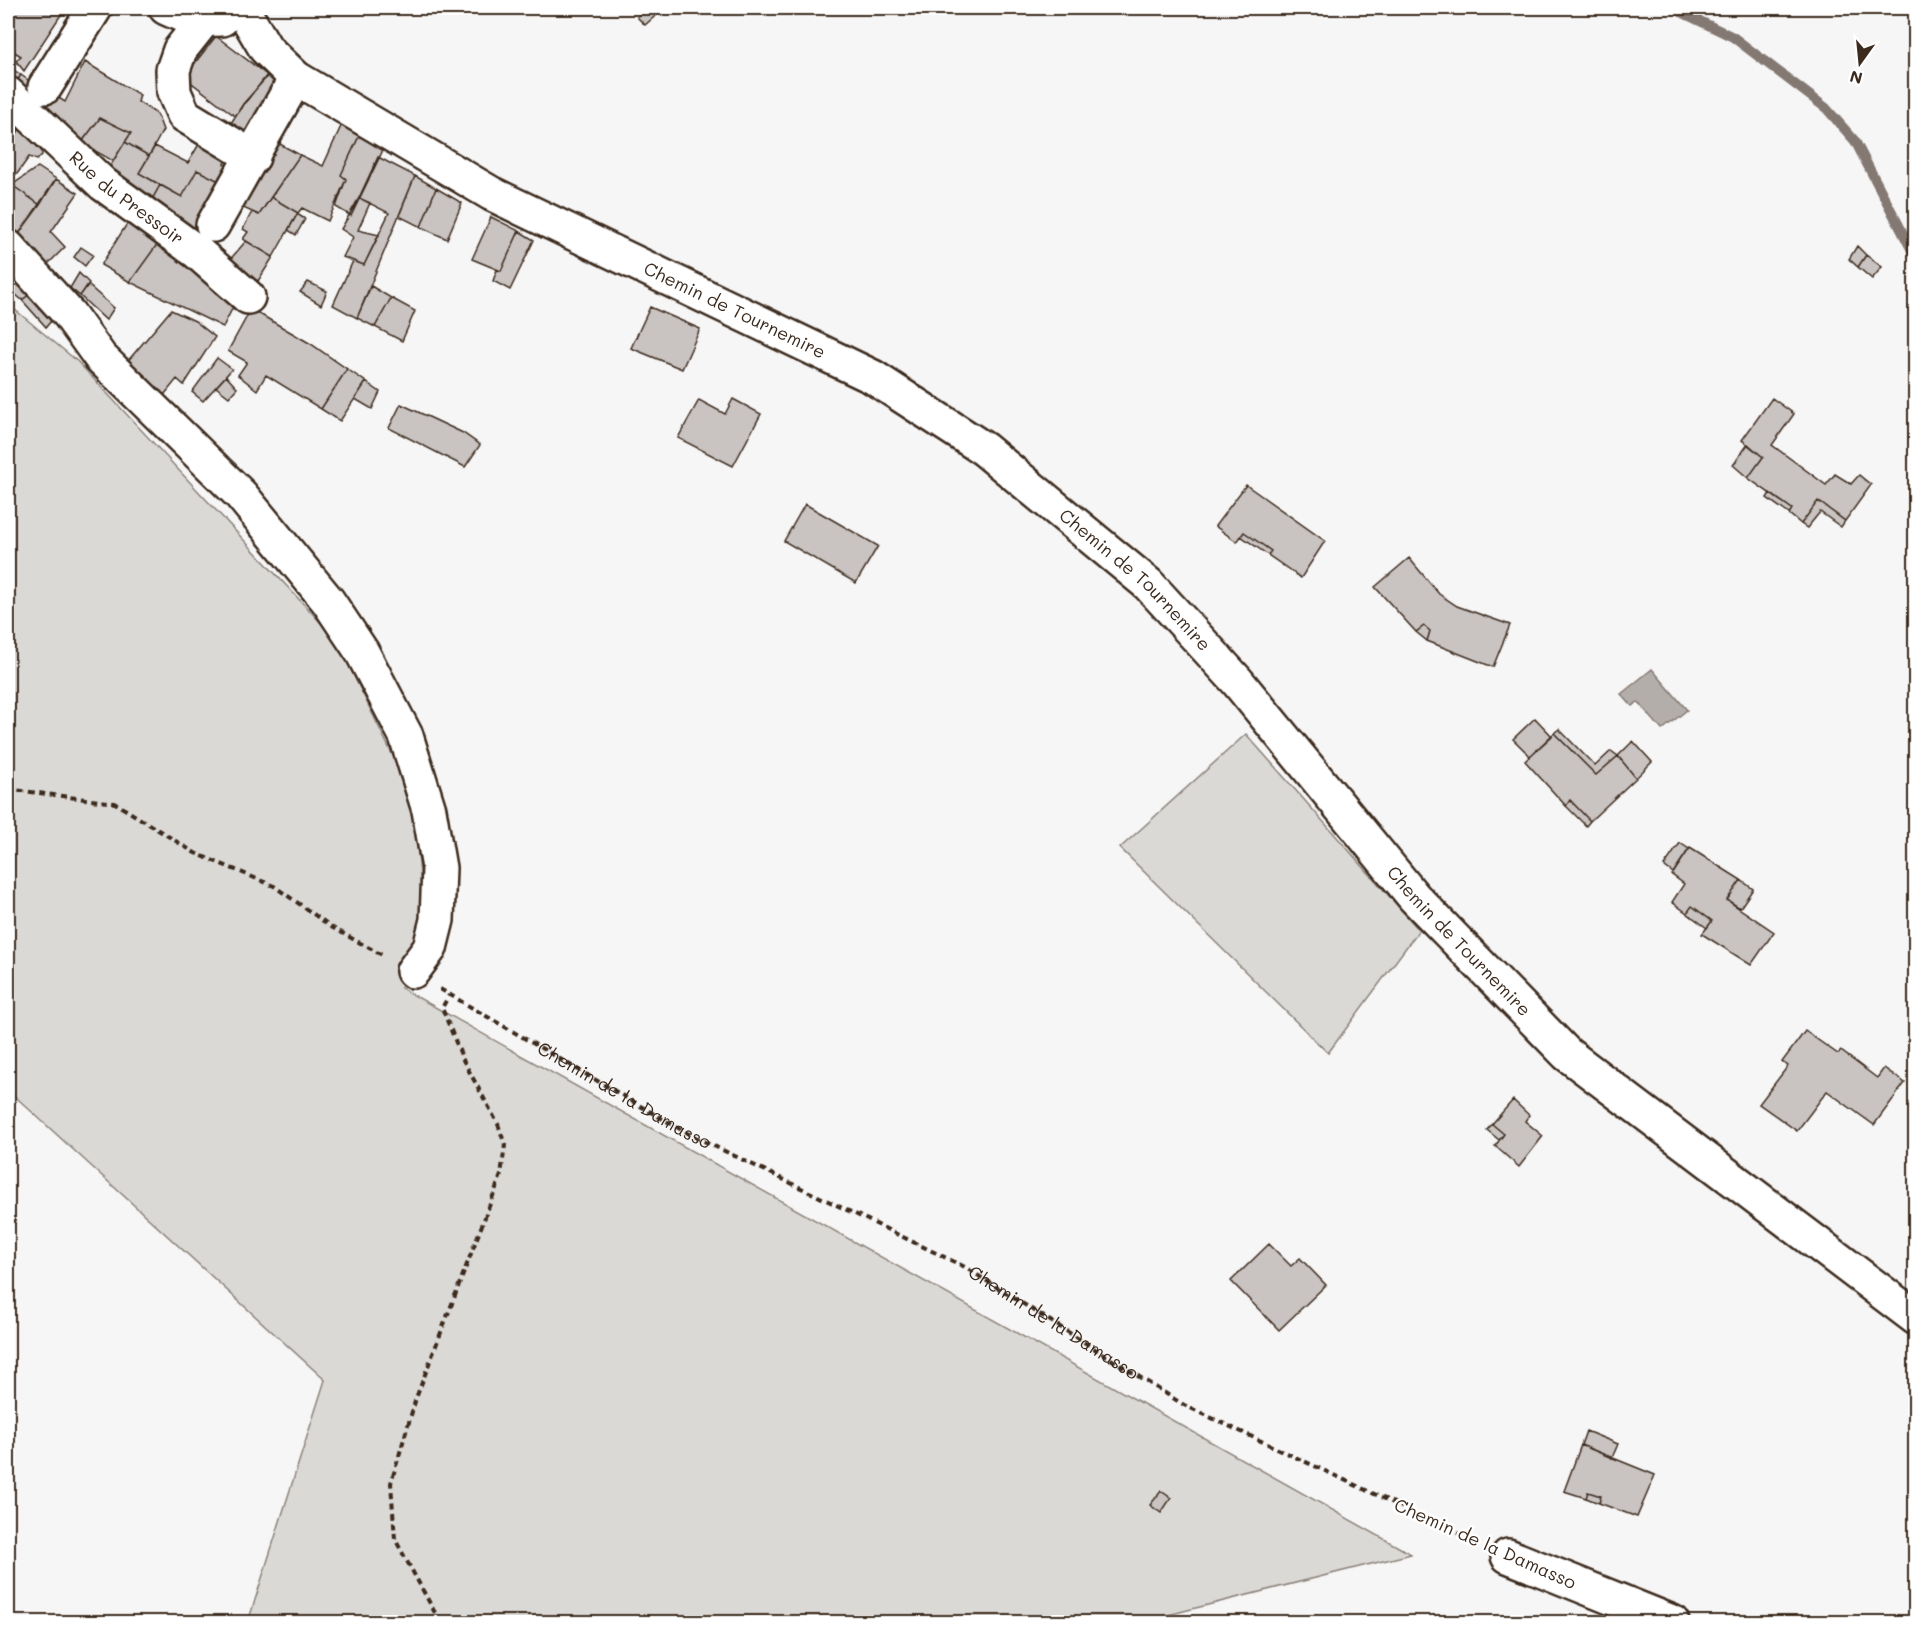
<svg xmlns="http://www.w3.org/2000/svg" width="1923" height="1630" viewBox="0 0 1923 1630" font-family="Mali,sans-serif">
<style>
.green{fill:#dbd9d6;stroke:#8b827a;stroke-width:1.5}
.water{fill:#b4aeaa;stroke:#847972;stroke-width:1.5}
.lines{fill:none;stroke-linecap:round;stroke-linejoin:round}
.stream{stroke:#847972;stroke-width:10}
.building{fill:#c9c3c1;stroke:#3b2a1e;stroke-width:1.5}
.minor-casing{stroke:#3b2a1e;stroke-width:38}
.path{stroke:#3b2a1e;stroke-width:4;stroke-dasharray:6 4.5;stroke-linecap:butt}
.minor{stroke:#fff;stroke-width:33}
.labels{text-anchor:middle;stroke-width:5;stroke-linejoin:round;paint-order:stroke}
.street-label{font-size:18px;fill:#3b2a1e;stroke:#fff}
</style>
<rect width="100%" height="100%" fill="#f7f6f6"/>
<filter id="ink" filterUnits="userSpaceOnUse"><feTurbulence type="fractalNoise" baseFrequency=".0167" numOctaves="2"/><feDisplacementMap in="SourceGraphic" scale="12" xChannelSelector="R" yChannelSelector="G"/><feConvolveMatrix kernelMatrix="1 2 1 2 8 2 1 2 1" color-interpolation-filters="sRGB"/></filter>
<g filter="url(#ink)">
<!-- green -->
<path class="green" d="M8 304 77 361 336 639 413 797 424 920 401 988 1411 1554 1140 1622H248L325 1380 8 1090Z
M1246 734 1419 930 1328 1053 1120 848Z"/>
<!-- water -->
<path class="water" d="M1652 669 1687 710 1662 730 1638 702 1632 706 1621 694Z"/>
<g class="lines">
<!-- stream -->
<path class="stream" d="M1673 8 1733 37 1826 108 1855 141 1916 258"/>
</g>
<!-- building -->
<path class="building" d="M10 8H76L71 15 64 10 24 71 16 61 21 56 8 48V12Z
M647 8 662 10 645 25 637 17Z
M216 36 267 75 235 116 184 77Z
M85 62 140 95 138 102 157 114 163 130 149 156 125 142 131 133 100 118 76 150 36 119 46 90 65 102Z
M8 66 21 75 12 88 8 85Z
M273 70 283 88 250 145 226 131 243 104Z
M21 75 38 87 29 107 12 88Z
M8 113 21 126 8 151Z
M100 118 131 133 113 161 81 143Z
M342 124 360 134 341 175 346 179 328 221 302 208 298 213 271 197 300 155 323 166Z
M21 126 40 141 38 146 41 149 42 155 37 160 29 157 17 174 8 173V151Z
M360 134 383 150 351 216 336 207 346 179 341 175Z
M125 142 149 156 139 173 160 185 148 207 104 176Z
M278 143 300 155 259 215 232 203 251 163 265 170Z
M199 144 226 159 224 164 236 170 227 185 197 170 182 197 139 173 155 146 188 163Z
M378 157 415 176 357 318 333 305 353 261 364 265 389 213 359 198Z
M38 167 56 179 40 205 12 185Z
M197 170 227 185 199 234 148 207 160 185 182 197Z
M415 176 436 188 421 227 399 216Z
M56 179 78 193 51 232 65 247 45 267 17 237Z
M12 185 40 205 12 243 8 237V190Z
M436 188 462 203 447 239 421 227Z
M271 197 298 213 273 257 243 239 248 232 243 229 252 212 259 215Z
M359 198 370 203 358 230 379 235 364 265 343 257 353 237 341 229Z
M297 214 305 219 296 235 288 230Z
M491 217 519 231 501 271 472 259Z
M130 219 161 239 130 282 101 265Z
M519 231 534 240 510 290 493 281 497 270 501 271Z
M161 239 235 303 223 327 130 282Z
M246 241 273 257 258 281 227 263Z
M1857 246 1866 255 1858 267 1849 259Z
M81 247 93 255 85 266 74 257Z
M1866 255 1882 267 1872 279 1858 267Z
M79 273 89 283 80 296 70 288Z
M20 278 34 291 22 300 8 288Z
M308 282 327 291 321 305 300 292Z
M88 285 114 308 106 320 80 296Z
M371 286 391 298 375 327 357 318Z
M34 291 55 316 46 327 22 300Z
M391 298 415 311 402 341 375 327Z
M650 307 700 329 682 369 631 348Z
M251 309 311 344 347 369 321 409 266 375 257 390 238 375 247 362 228 351Z
M171 310 195 321 215 337 184 385 177 379 156 405 126 363Z
M217 358 232 369 203 401 192 392Z
M347 369 366 382 340 421 321 409Z
M226 376 237 388 229 397 216 387Z
M366 382 380 392 372 409 355 399Z
M1772 398 1794 414 1772 445 1826 485 1835 474 1851 484 1859 475 1871 485 1845 521 1818 501 1801 524 1789 514 1792 509 1748 478 1763 457 1742 440Z
M733 399 761 414 733 466 678 438 699 400 725 414Z
M401 404 463 433 480 445 465 467 389 428Z
M1748 444 1763 457 1748 478 1733 465Z
M1246 485 1325 541 1301 578 1268 555 1271 551 1244 532 1237 542 1215 526Z
M1770 493 1792 509 1789 514 1767 498Z
M1818 501 1845 521 1841 527 1820 512 1807 528 1801 524Z
M805 504 878 546 856 583 784 541Z
M1244 532 1271 551 1268 555 1241 536Z
M1409 558 1439 594 1457 606 1510 625 1493 667 1427 641 1430 631 1424 626 1416 632 1375 587Z
M1424 626 1430 631 1427 641 1416 632Z
M1535 718 1552 736 1530 756 1513 739Z
M1559 729 1595 766 1611 751 1618 756 1596 775 1554 733Z
M1554 733 1596 775 1618 756 1636 778 1590 821 1570 800 1566 806 1525 761Z
M1633 741 1652 762 1636 778 1618 756Z
M1570 800 1590 821 1586 826 1566 806Z
M1680 843 1689 849 1673 873 1664 866Z
M1690 848 1741 880 1727 900 1774 932 1751 965 1702 934 1712 921 1692 906 1687 913 1672 902 1684 884 1672 875Z
M1741 880 1753 889 1740 908 1727 900Z
M1692 906 1712 921 1707 928 1687 913Z
M1805 1031 1838 1054 1841 1051 1877 1078 1884 1068 1905 1083 1874 1125 1827 1091 1797 1131 1759 1104 1788 1066 1782 1062Z
M1513 1100 1529 1115 1525 1121 1543 1136 1519 1167 1495 1146 1504 1134 1492 1124Z
M1492 1124 1504 1134 1499 1140 1487 1130Z
M1269 1244 1291 1266 1300 1258 1326 1285 1279 1330 1231 1281Z
M1586 1431 1618 1444 1612 1458 1581 1445Z
M1581 1445 1655 1475 1637 1517 1599 1503 1601 1496 1588 1492 1586 1498 1564 1491Z
M1161 1491 1171 1498 1161 1513 1150 1505Z
M1588 1492 1601 1496 1599 1503 1586 1498Z"/>
<g class="lines">
<!-- minor casing -->
<g class="minor-casing">
<g id="minor">
<path d="M166 8 193 20 222 19"/>
<path id="s2" d="M245 8 247 17 266 49 296 78 492 194 873 377 984 449 1148 584 1237 681 1414 897 1567 1054 1916 1318"/>
<path d="M203 21 180 50 173 70 174 92 184 115 253 157"/>
<path d="M45 87 95 8"/>
<path id="s3" d="M8 94 103 184 197 252 248 297"/>
<path d="M213 225 296 78"/>
<path d="M8 247 69 314 100 357 241 495 328 601 362 652 406 736 429 810 439 868 437 920 430 948 413 971"/>
<path d="M1508 1556 1672 1622"/>
</g>
</g>
<!-- path -->
<g class="path">
<path d="M8 789 115 803 195 853 274 886 333 928 384 956"/>
<path id="s1" d="M440 989 685 1132 963 1266 1184 1405 1477 1542"/>
<path d="M440 1622 395 1539 391 1483 416 1398 501 1175 505 1145 498 1124 463 1060 442 1008 449 995"/>
</g>
<!-- minor -->
<use href="#minor" class="minor"/>
</g>
</g>
<g class="labels">
<!-- street labels -->
<g class="street-label">
<text dy="6" stroke="none"><textPath href="#s3" startOffset="158">Rue du Pressoir</textPath></text>
<text dy="6" stroke="none"><textPath href="#s2" startOffset="585">Chemin de Tournemire</textPath></text>
<text dy="6" stroke="none"><textPath href="#s2" startOffset="1071">Chemin de Tournemire</textPath></text>
<text dy="6" stroke="none"><textPath href="#s2" startOffset="1557">Chemin de Tournemire</textPath></text>
<text dy="6" stroke="none"><textPath href="#s1" startOffset="213">Chemin de la Damasso</textPath></text>
<text dy="6" stroke="none"><textPath href="#s1" startOffset="699">Chemin de la Damasso</textPath></text>
<text transform="translate(1485 1544) rotate(24)" y="6">Chemin de la Damasso</text>
</g>
</g>
<!-- margin -->
<rect width="1923" height="1630" fill="none" stroke="#fff" stroke-width="30"/>
<rect x="15" y="15" width="1893" height="1600" fill="none" stroke="#3b2a1e" stroke-width="2" filter="url(#ink)"/>
<!-- north arrow -->
<g transform="translate(1860 63) rotate(195)" stroke="#ffffff" stroke-width="4.5" paint-order="stroke">
<path d="M0-4.5L10 22L0 15L-10 22Z" fill="#3b2a1e"/>
<text y="-9" font-size="16" font-weight="bold" text-anchor="middle" fill="#3b2a1e">N</text>
</g>
</svg>
